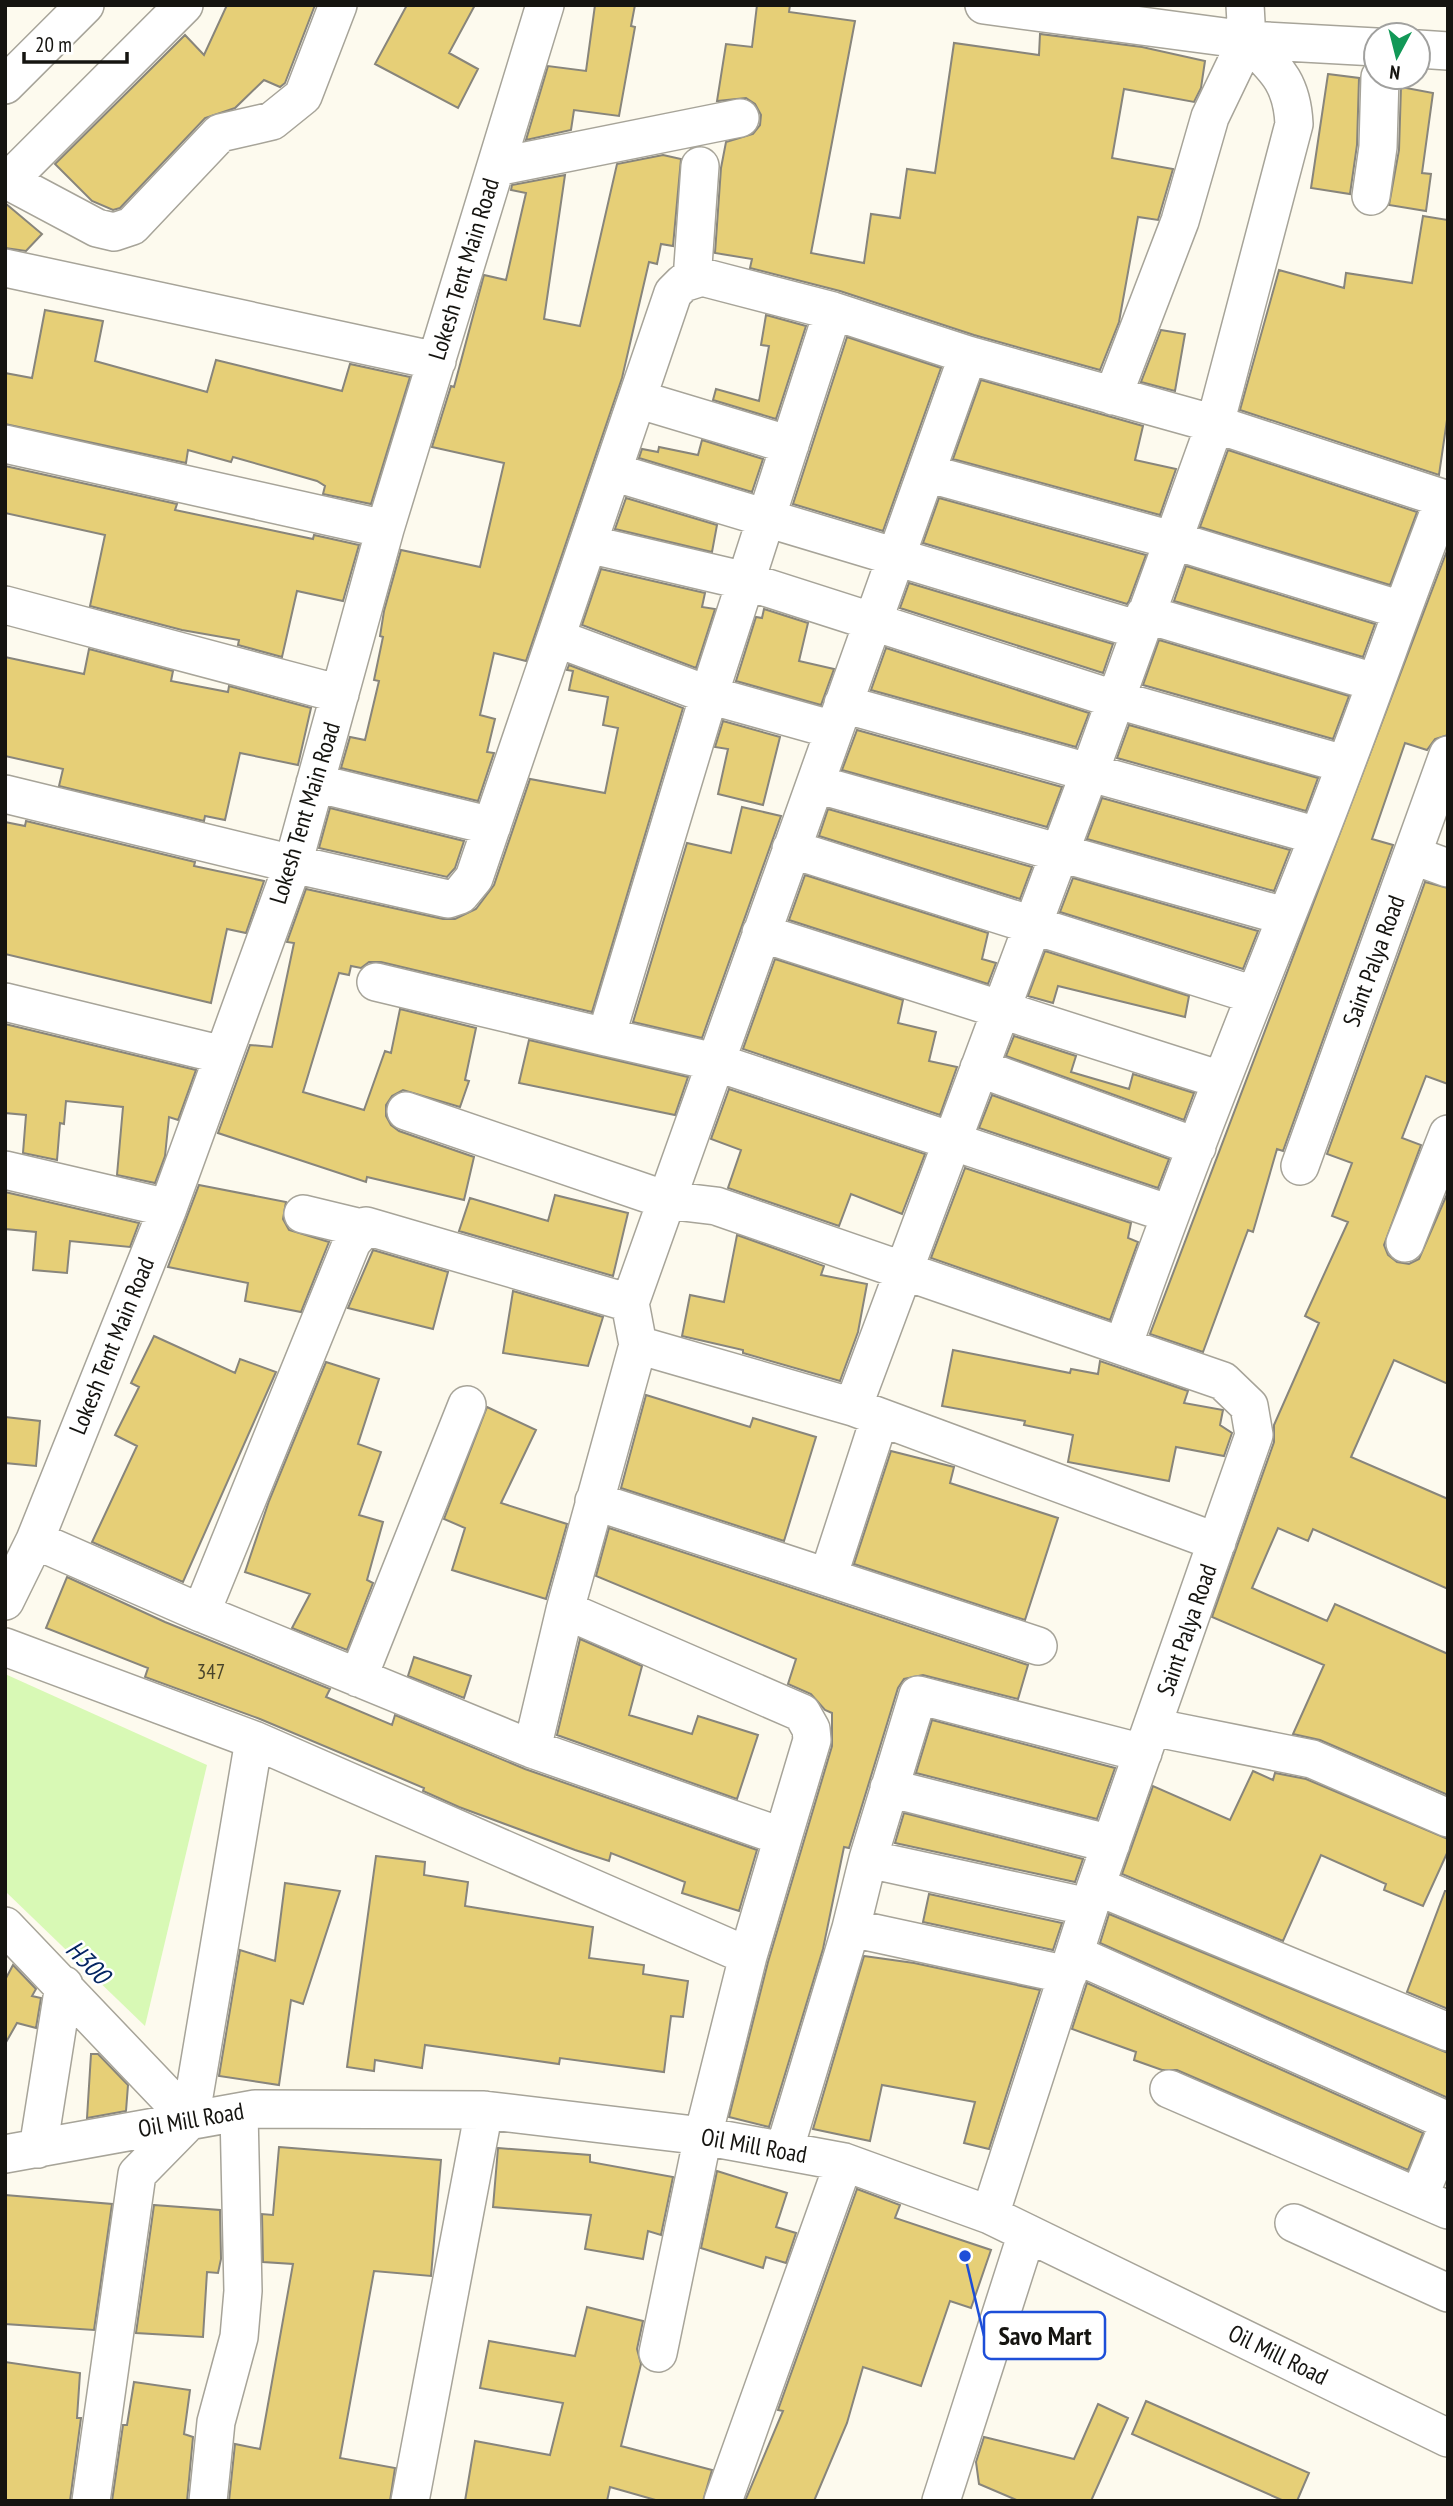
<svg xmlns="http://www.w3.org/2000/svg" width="1453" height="2506" viewBox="0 0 1453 2506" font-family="'PT Sans Narrow',sans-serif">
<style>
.green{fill:#d8f9b5}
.building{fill:#e6cf77;stroke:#88857b;stroke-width:2}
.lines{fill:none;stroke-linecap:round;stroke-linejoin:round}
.minor-casing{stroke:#a7a499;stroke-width:40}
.minor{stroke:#fff;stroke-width:37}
.labels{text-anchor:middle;stroke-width:5;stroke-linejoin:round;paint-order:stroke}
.number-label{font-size:21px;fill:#49432a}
.street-label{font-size:24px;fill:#151410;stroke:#fff}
.water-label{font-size:26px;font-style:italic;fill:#032561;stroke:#fff}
.leader{fill:none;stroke:#1d4ed8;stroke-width:2.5}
.callout-dot{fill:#1d4ed8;stroke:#fff;stroke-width:2.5}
.callout{fill:#fff;stroke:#1d4ed8;stroke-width:2.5}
.callout-label{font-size:26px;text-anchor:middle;font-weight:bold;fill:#151410}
</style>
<rect width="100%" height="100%" fill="#fdfaee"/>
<!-- green -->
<path class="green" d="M5 1674 207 1765 145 2026 5 1891Z"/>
<!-- building -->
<path class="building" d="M227 5H315L285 83 280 87 264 80 235 108 205 118 120 208 113 210 92 201 55 164 185 35 204 55Z
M407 5H475L449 53 478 69 458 108 375 64Z
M595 5H635L631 26 635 27 619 116 574 110 571 130 526 140 548 66 586 71Z
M757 5H790L789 12 855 21 811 253 864 263 871 214 900 218 907 169 935 173 954 43 1039 55 1040 34 1142 47 1205 61 1201 88 1194 102 1124 89 1112 158 1173 169 1158 220 1138 217 1119 322 1100 370 974 335 840 291 750 268 752 259 715 253 721 168 726 142 753 134 760 125 761 115 755 104 746 98 717 101 726 44 752 47Z
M1328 74 1359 78 1357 145 1350 194 1311 188Z
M1401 87 1433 93 1422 173 1431 174 1426 211 1389 205 1399 150Z
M663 155 681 159 673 246 661 244 657 264 649 262 622 378 526 661 494 653 480 715 495 719 487 752 494 753 478 801 341 768 350 737 365 740 379 681 374 680 383 637 380 636 384 611 401 550 480 567 504 463 432 447 451 386 454 387 484 275 506 280 526 193 511 190 512 185 565 175 544 319 580 326 617 164Z
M5 203 42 234 26 251 5 248Z
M1423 216 1448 220V413L1439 475 1240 410 1279 270 1344 288 1346 273 1412 283Z
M45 310 103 321 95 361 207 392 216 360 342 391 350 364 410 377 371 504 323 494 325 486 317 481 233 457 231 462 188 450 186 463 5 424V373L32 378Z
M766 315 806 326 776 419 713 400 716 389 759 401 769 346 761 345Z
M1161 330 1185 334 1175 391 1141 382Z
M847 337 941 368 883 531 793 504Z
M981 380 1143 426 1135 460 1176 469 1160 515 953 459Z
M702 440 763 459 752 492 639 458 642 449 658 452 659 447 698 455Z
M1228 450 1417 512 1390 585 1200 527Z
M5 466 177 504 175 510 313 539 314 535 359 545 343 601 297 591 282 657 238 645 239 640 182 630 90 606 105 535 5 513Z
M626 498 717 525 712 552 615 529Z
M939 498 1146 555 1129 601 1127 604 923 543Z
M1448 548V735L1435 739 1427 750 1405 743 1372 839 1393 845 1283 1151 1277 1149 1253 1232 1248 1230 1203 1352 1150 1334Z
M1186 566 1375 624 1363 657 1174 601Z
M601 569 705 593 702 607 715 609 696 668 582 625Z
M909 583 1113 644 1103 673 900 608Z
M764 609 808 623 799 661 834 669 821 705 736 681 756 617 762 618Z
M1159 640 1349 696 1333 739 1143 685Z
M886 648 1089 713 1076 747 871 690Z
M89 649 173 671 171 681 228 692 229 686 311 708 298 765 240 753 225 820 205 816 204 821 59 786 63 769 5 756V657L84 674Z
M569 665 683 708 592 1012 381 962H369L361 968 351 966 349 975 339 973 303 1092 364 1110 385 1051 391 1053 400 1009 476 1028 465 1080 469 1081 460 1107 403 1090 392 1096 386 1105V1116L391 1125 399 1131 474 1157 464 1200 367 1177 366 1182 218 1133 250 1045 272 1047 294 943 287 942 306 889 443 919H455L476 909 494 885 530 779 605 793 618 728 603 725 608 697 569 690 573 671 567 670Z
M723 721 780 737 763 805 718 794 728 749 715 747Z
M1129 725 1318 778 1306 811 1117 758Z
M857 730 1062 787 1047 827 842 770Z
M1102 798 1290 850 1274 891 1087 839Z
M742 807 781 816 702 1038 633 1022 687 843 731 853Z
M330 808 464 841 455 868 447 877 319 848Z
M828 809 1032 867 1020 899 819 836Z
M26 821 195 862 194 866 264 881 246 933 227 929 211 1003 5 954V822L25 826Z
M805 875 988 933 982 959 996 963 988 984 789 920Z
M1073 878 1258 931 1243 969 1060 912Z
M1425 882 1448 888V1084L1426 1076 1402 1138 1421 1145 1384 1245 1388 1255 1397 1262 1409 1264 1419 1259 1448 1192V1384L1394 1360 1351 1457 1448 1499V1589L1313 1529 1308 1541 1278 1528 1252 1588 1327 1621 1335 1604 1448 1654V1795L1320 1740 1293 1734 1324 1665 1212 1617 1274 1442V1425L1319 1323 1305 1316 1348 1222 1332 1216 1352 1163 1327 1154Z
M1045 951 1189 996 1185 1017 1058 986 1053 1003 1028 996Z
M775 959 903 1000 898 1023 936 1032 929 1061 957 1067 940 1115 743 1049Z
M5 1024 196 1070 178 1120 169 1117 165 1156 155 1183 117 1175 123 1107 66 1101 64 1124 60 1123 57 1160 23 1153 26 1115 5 1113Z
M1014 1036 1076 1056 1071 1072 1129 1089 1133 1074 1194 1093 1184 1120 1006 1056Z
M529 1040 688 1077 675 1115 519 1083Z
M729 1089 925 1154 902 1214 851 1194 839 1226 728 1188 741 1150 711 1139Z
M992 1095 1169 1159 1158 1188 979 1128Z
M965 1168 1131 1223 1128 1238 1138 1242 1110 1320 931 1258Z
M199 1185 286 1202 283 1219 289 1230 329 1242 301 1312 245 1301 248 1283 168 1267Z
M5 1192 139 1223 130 1247 70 1241 67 1273 33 1270 36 1232 5 1229Z
M555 1195 628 1213 613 1276 459 1231 470 1198 548 1221Z
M737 1235 824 1266 821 1275 867 1284 858 1332 840 1381 743 1353V1350L682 1336 690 1295 724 1302Z
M373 1250 448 1272 433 1329 348 1308Z
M513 1291 603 1317 588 1366 503 1353Z
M154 1336 235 1373 240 1359 276 1372 183 1582 92 1542 137 1446 115 1435 139 1387 131 1383Z
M953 1350 1070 1373 1071 1369 1098 1374 1100 1361 1188 1391 1184 1403 1223 1410 1220 1425 1232 1433 1224 1456 1176 1447 1169 1481 1068 1462 1073 1435 1024 1425 1025 1421 942 1406Z
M326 1362 379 1379 358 1444 381 1452 359 1515 383 1522 367 1580 373 1583 347 1650 292 1628 310 1594 245 1572 269 1501Z
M646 1395 750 1427 753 1418 816 1437 784 1541 621 1488Z
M487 1407 536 1430 501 1503 567 1524 546 1599 452 1570 465 1528 444 1519Z
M5 1417 40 1421 36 1466 5 1463Z
M891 1451 954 1467 950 1483 1058 1518 1025 1620 854 1564Z
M609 1528 1028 1665 1018 1699 923 1675 904 1679 898 1688 849 1848 844 1847 823 1949 769 2127 729 2117 768 1962 832 1746V1713L825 1710 811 1694 788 1684 796 1659 596 1576Z
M67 1577 165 1622 330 1689 326 1697 392 1725 395 1715 525 1769 757 1850 739 1911 682 1893 685 1882 611 1853 609 1861 575 1850 459 1807 423 1791 424 1788 260 1719 145 1677 148 1668 46 1628Z
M580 1639 642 1666 629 1715 692 1734 698 1716 758 1735 737 1799 557 1735Z
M414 1657 471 1676 464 1698 408 1676Z
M932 1720 1115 1768 1097 1819 916 1773Z
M1253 1771 1273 1780 1275 1773 1306 1779 1448 1839V1851L1423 1906 1384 1890 1386 1884 1321 1855 1283 1941 1122 1874 1153 1786 1230 1820Z
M904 1813 1083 1859 1075 1882 895 1843Z
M376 1856 425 1862 424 1875 468 1882 465 1906 593 1927 589 1958 644 1965 643 1974 688 1981 683 2017 671 2016 664 2072 560 2058 559 2064 425 2045 422 2068 375 2060 374 2071 347 2067Z
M285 1883 340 1891 303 2004 291 2000 279 2085 219 2076 240 1950 275 1961Z
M1445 1891H1448V2009L1407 1992Z
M929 1894 1062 1923 1053 1950 923 1922Z
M1109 1914 1448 2053V2098L1100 1943Z
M864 1956 914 1963 1040 1990 989 2149 964 2143 975 2102 882 2085 870 2141 813 2129Z
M13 1965 36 1989 32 1996 41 1998 36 2028 17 2023 5 2044V1980Z
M1087 1983 1423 2133 1408 2170 1177 2070H1162L1134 2060 1136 2052 1072 2029Z
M91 2054H98L128 2085 126 2111 87 2118Z
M279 2147 441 2160 431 2276 374 2271 340 2458 395 2468 390 2501H229L235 2444 260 2449 293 2264 263 2262 262 2214 273 2215Z
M498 2148 590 2155V2162L673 2177 661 2235 648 2231 643 2259 585 2249 591 2215 493 2207Z
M717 2171 787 2193 776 2227 796 2233 786 2263 766 2257 763 2268 701 2248Z
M857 2189 900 2205 895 2218 991 2250 971 2308 950 2301 921 2386 863 2367 847 2423 814 2501H745L783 2411 778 2410Z
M5 2195 112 2204 94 2330 5 2324Z
M154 2205 220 2210 221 2259 218 2273 207 2272 203 2337 136 2333Z
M587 2307 643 2321 637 2349 641 2364 621 2446 712 2470 703 2501H659L610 2487 607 2501H465L475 2441 550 2455 563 2403 480 2388 489 2341 575 2356Z
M5 2362 80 2373 77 2418H81L70 2501H5Z
M134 2382 190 2390 184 2434 193 2437 187 2501H112L123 2425H127Z
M1146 2401 1309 2473 1297 2501H1284L1132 2434Z
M1098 2404 1128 2418 1091 2501H1019L979 2484 976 2462 984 2437 1074 2459Z"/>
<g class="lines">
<!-- minor casing -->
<g class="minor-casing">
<path id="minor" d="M984 5 1247 40 1376 47
M1418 49 1448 51
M5 85 85 5
M496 167 740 118
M5 179 97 228 114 232 132 226 220 133 272 121 303 96 338 5
M8 181 184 5
M1371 196 1378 147 1380 77
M5 268 437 361
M692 280 700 166
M833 311 709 695 606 1037 715 1062 1170 1214
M968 355 630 1303 638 1345 853 1407 1217 1542
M1113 396 1180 221 1210 117 1247 40
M637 399 790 445
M5 444 385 529
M613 472 1139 630
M926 473 1172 540 1401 610
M588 544 746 581 1114 699 1344 764
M5 605 340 694
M1145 614 1374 682
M556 638 709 695 834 730
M843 704 1318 836
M315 783 492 826
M816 784 1284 916
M5 794 293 864 448 899 460 895 474 878 673 293 683 283 702 277 833 311 968 355 1215 424 1448 500
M791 849 1254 995
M1412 855 1448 868
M761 933 1221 1080
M376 982 606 1037
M5 1002 223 1055
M979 1068 1197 1147
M406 1111 666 1200 716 1206 1223 1381 1249 1406 1254 1435 1096 1886 1448 2032
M1300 1166 1448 755
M5 1170 168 1208
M303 1214 361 1228
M1405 1243 1448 1134
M638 1345 565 1610 532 1749 783 1837 748 1956
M1123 1346C1183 1174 1251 1006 1318 837 1362 725 1401 611 1444 499
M853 1407 1089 774 1215 424 1294 124C1292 81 1275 68 1247 40L1245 5
M594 1501 1038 1646
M35 1540 201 1613 352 1242 366 1226 630 1303
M828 1577 880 1417
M5 1601 35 1540 168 1208 293 864 385 529 545 5
M565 1610 802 1713 811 1729 812 1740 783 1837
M201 1613 532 1749
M5 1647 254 1740 190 2120 137 2174 91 2501
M358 1678 467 1405
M1152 1727 1312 1759 1448 1818
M254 1740 748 1956 703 2136 658 2353
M889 1788 1111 1844
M868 1859 1089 1907
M5 1926 190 2120
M1074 1954 1448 2121
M1068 1975 851 1928 868 1859 918 1695 1143 1753
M1169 2089 1448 2210
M38 2149 64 1985
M784 2151 851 1928
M5 2154 255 2109 484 2110 703 2136 844 2162 990 2215 1448 2438
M1419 2197 1448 2126
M990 2215 1096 1886
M1294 2223 1448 2293
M208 2501 216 2422 239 2337 243 2291 239 2112
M410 2501 484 2110
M723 2501 844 2162
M941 2501 1027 2233"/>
</g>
<!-- minor -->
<use href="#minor" class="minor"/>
</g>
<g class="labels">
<!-- number labels -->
<g class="number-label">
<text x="211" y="1679">347</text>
</g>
<!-- street labels -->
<g class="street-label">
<text transform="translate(464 269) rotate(-73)" y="8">Lokesh Tent Main Road</text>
<text transform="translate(305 813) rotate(-73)" y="8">Lokesh Tent Main Road</text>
<text transform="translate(1374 961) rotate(-70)" y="8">Saint Palya Road</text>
<text transform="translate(112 1346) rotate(-68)" y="8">Lokesh Tent Main Road</text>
<text transform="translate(1187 1630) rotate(-71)" y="8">Saint Palya Road</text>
<text transform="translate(191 2120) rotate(-10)" y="8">Oil Mill Road</text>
<text transform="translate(754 2146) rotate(10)" y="8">Oil Mill Road</text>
<text transform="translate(1278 2355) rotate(26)" y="8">Oil Mill Road</text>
</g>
<!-- water labels -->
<g class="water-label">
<text transform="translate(88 1962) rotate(45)" y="9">H300</text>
</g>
</g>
<!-- callouts -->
<path class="leader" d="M965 2256L984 2336"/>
<circle class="callout-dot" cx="965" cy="2256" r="7"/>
<rect class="callout" x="984" y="2312" width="121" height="47" rx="7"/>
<g class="callout-label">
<text x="1045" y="2345">Savo Mart</text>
</g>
<!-- border -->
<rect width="1453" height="2506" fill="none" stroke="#151410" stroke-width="14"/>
<!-- north arrow -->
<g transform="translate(1397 56) rotate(187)"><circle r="33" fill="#ffffff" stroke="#a1a19f" stroke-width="2"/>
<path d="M0-5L12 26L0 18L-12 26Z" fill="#129857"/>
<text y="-10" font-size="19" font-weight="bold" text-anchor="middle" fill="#151410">N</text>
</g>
<!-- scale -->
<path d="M24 52v10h103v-10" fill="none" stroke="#151410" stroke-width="3.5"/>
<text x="35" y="52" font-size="21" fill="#151410" stroke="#ffffff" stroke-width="5" paint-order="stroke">20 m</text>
</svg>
